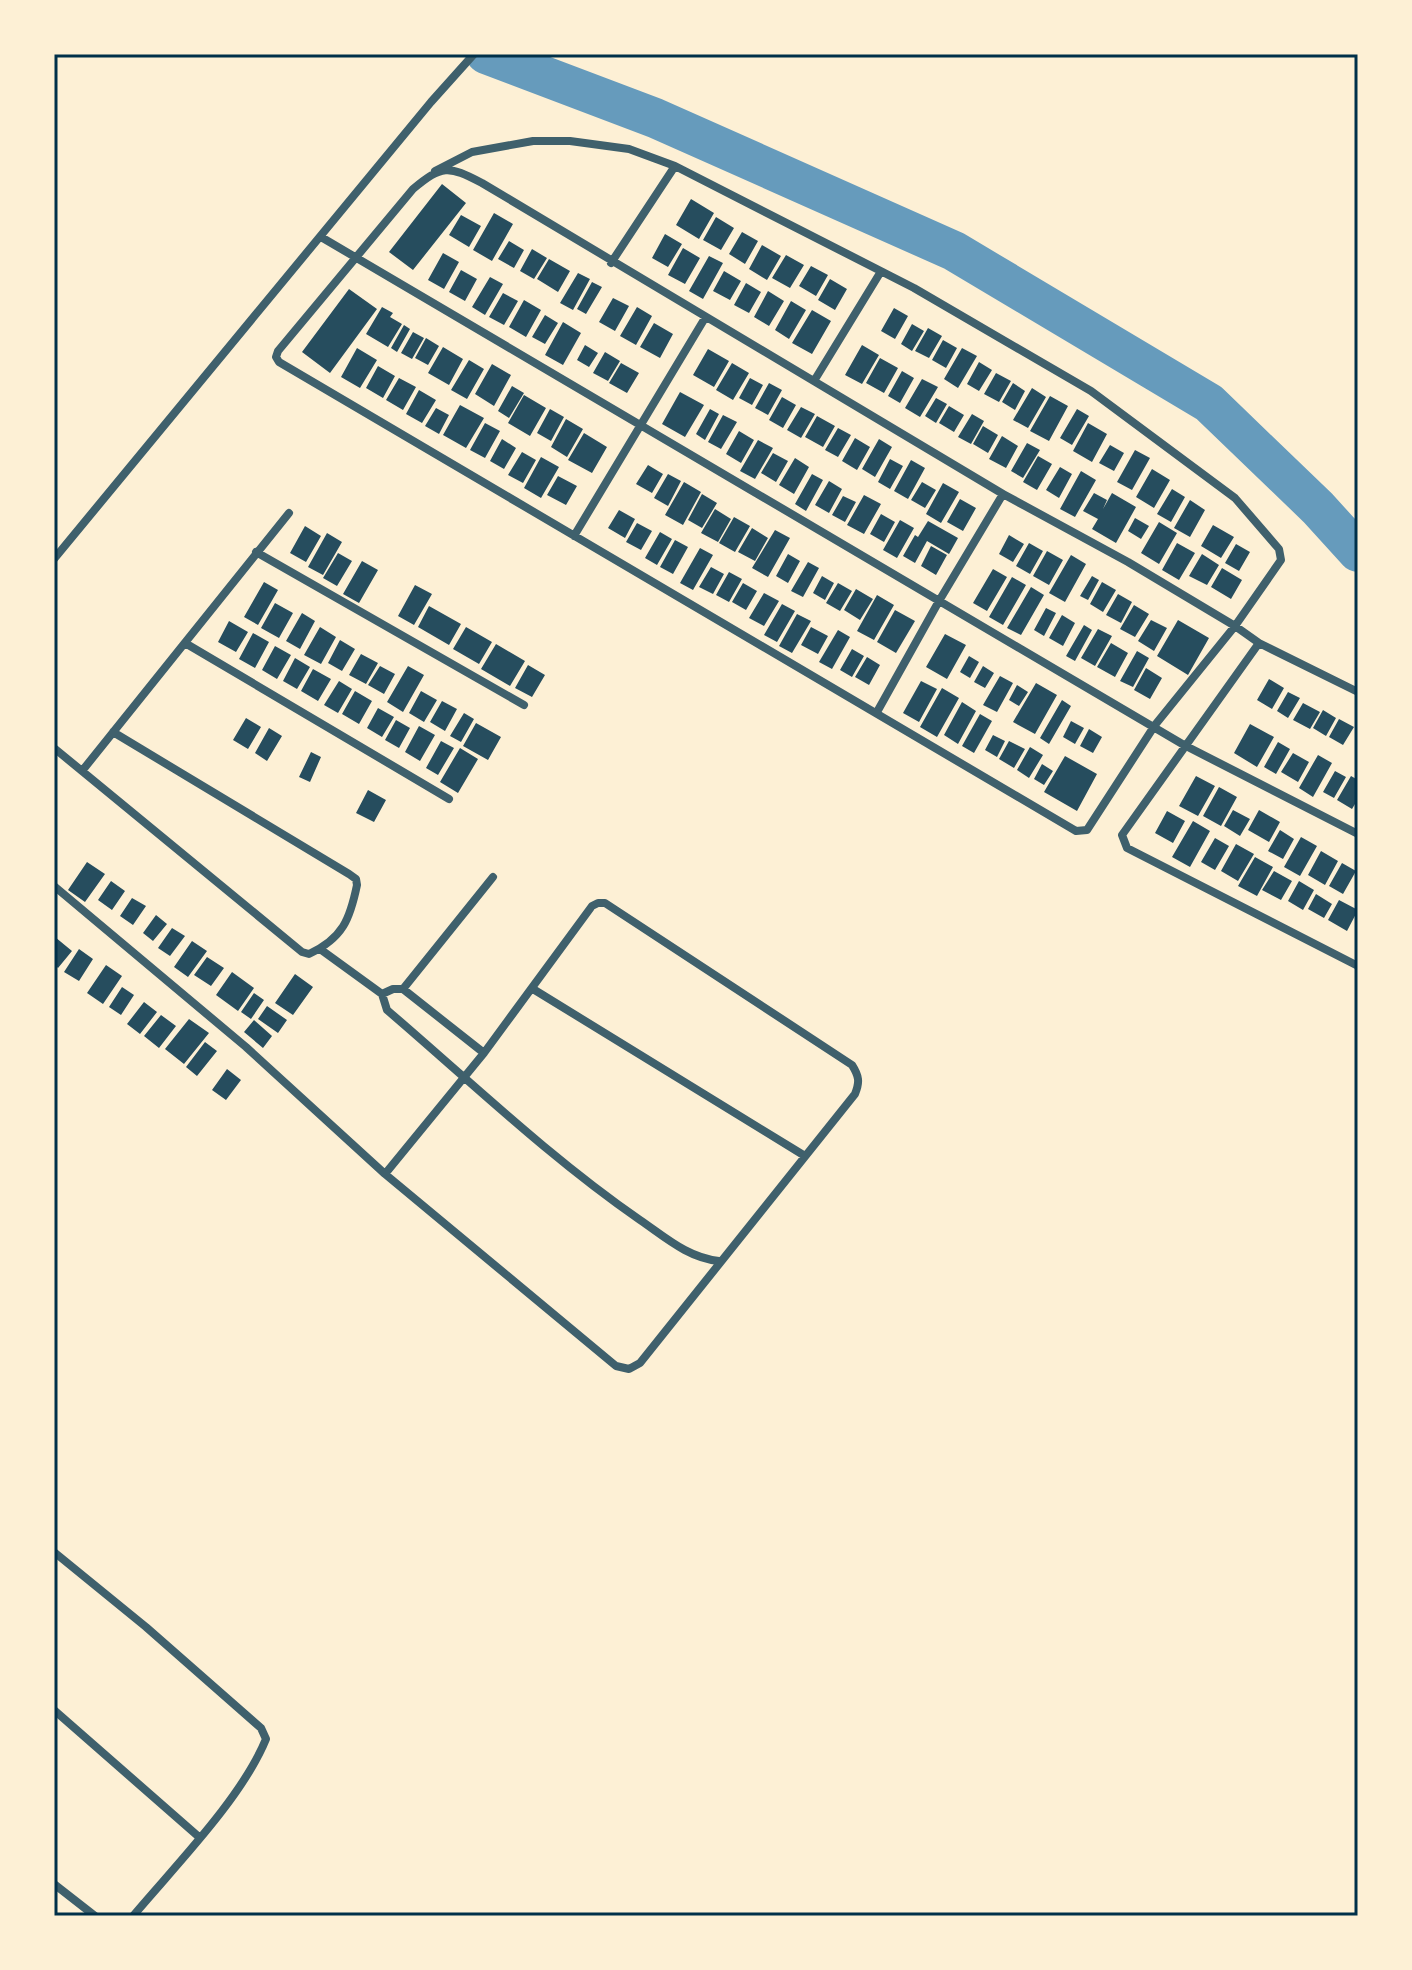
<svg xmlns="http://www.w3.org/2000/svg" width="1412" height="1970" viewBox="0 0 1412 1970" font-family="Roboto,sans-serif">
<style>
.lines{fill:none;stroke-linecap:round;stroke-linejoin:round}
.river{stroke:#669bbc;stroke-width:40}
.building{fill:#264d5e}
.minor{stroke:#3f606c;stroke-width:8}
.neatline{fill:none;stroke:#003049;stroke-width:3}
</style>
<rect width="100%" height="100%" fill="#fdf0d5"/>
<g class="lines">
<!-- river -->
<path class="river" d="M486 54 655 118 954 251 1209 403 1318 508 1358 552"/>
</g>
<!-- building -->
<path class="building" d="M442 184 466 203 413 270 389 252Z
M691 199 714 213 699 239 676 225Z
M494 213 513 224 492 261 473 250Z
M461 215 481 226 469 247 449 235Z
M716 217 734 228 721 250 703 240Z
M742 232 758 241 745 264 729 254Z
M665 234 682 244 668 267 652 258Z
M509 241 524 250 514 268 498 259Z
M762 245 781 256 767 280 749 269Z
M683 248 700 258 685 284 668 275Z
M532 249 547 258 534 279 520 271Z
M443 253 459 262 444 289 428 280Z
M786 255 804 265 790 288 772 278Z
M709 256 723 263 703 299 689 291Z
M549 259 570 271 558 292 537 279Z
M811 266 828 275 816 296 799 286Z
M461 270 477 279 465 301 449 292Z
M724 271 741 281 730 300 713 291Z
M578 273 590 279 573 310 560 303Z
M490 277 503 284 485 315 472 307Z
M830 279 847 289 835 310 818 300Z
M592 282 602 287 586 314 577 309Z
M746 283 761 292 749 313 734 305Z
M349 289 377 309 330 373 302 352Z
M768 291 784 301 769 326 754 317Z
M503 293 518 301 504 325 489 317Z
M613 298 629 306 615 331 599 322Z
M524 300 541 310 526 337 509 327Z
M791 301 806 310 789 339 775 330Z
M382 307 393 313 390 317 402 324 388 347 366 334Z
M637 307 652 316 636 345 620 336Z
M894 308 908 316 895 339 881 331Z
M812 310 831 321 812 354 792 343Z
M545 315 558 323 545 344 532 337Z
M563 322 581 333 563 365 545 355Z
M654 323 673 334 660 358 640 347Z
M912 324 924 331 912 351 901 344Z
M404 325 410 329 397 352 391 348Z
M928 328 942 336 929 358 915 351Z
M413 332 424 338 412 359 401 353Z
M426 338 439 346 428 365 415 358Z
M943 340 957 348 946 368 932 360Z
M585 345 598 353 589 367 577 360Z
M862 345 879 355 862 384 845 375Z
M443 347 463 359 449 385 428 373Z
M357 348 377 360 360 388 341 377Z
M962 348 977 356 958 388 944 379Z
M708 349 729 361 714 387 693 375Z
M605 352 620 361 608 381 593 373Z
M880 358 898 368 884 393 866 383Z
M469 360 484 369 467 399 451 390Z
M979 362 992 370 979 391 967 384Z
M621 363 639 373 627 393 609 383Z
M732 363 749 373 733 400 716 390Z
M492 364 511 375 494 406 475 394Z
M378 366 395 376 383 398 366 388Z
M902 371 914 378 900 403 888 396Z
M996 373 1011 381 999 402 984 394Z
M399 378 416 387 403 410 386 400Z
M750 378 763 385 752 405 739 398Z
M922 379 938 387 920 417 905 408Z
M769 383 782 390 768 415 755 408Z
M1013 383 1025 391 1015 410 1002 402Z
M512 386 524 393 509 418 498 411Z
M1032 388 1046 397 1028 428 1013 420Z
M419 390 436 400 422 423 406 414Z
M680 392 704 405 685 437 662 424Z
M524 395 546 408 530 436 508 423Z
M1050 396 1068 406 1049 441 1030 431Z
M782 397 796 405 783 428 769 420Z
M936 398 947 404 936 423 925 416Z
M460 405 484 418 466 448 443 435Z
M949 406 964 415 954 432 939 423Z
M801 407 815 414 801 438 787 430Z
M436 408 449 415 439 434 425 426Z
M550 409 564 417 551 441 537 433Z
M710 409 719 414 705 440 696 434Z
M1077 409 1089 416 1072 445 1060 438Z
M972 414 984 421 971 444 958 437Z
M723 415 737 422 721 449 708 442Z
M817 416 835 426 823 447 805 437Z
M566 419 583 429 567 457 551 447Z
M485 423 500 431 485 458 470 450Z
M1088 423 1107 434 1092 462 1073 451Z
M983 426 998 435 988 453 973 444Z
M838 428 851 435 838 457 825 450Z
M739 431 754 440 741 463 726 454Z
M584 433 607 447 592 473 568 460Z
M1002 436 1018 446 1006 468 989 459Z
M855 438 870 447 857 470 842 461Z
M502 439 516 448 504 469 490 461Z
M879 439 892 447 875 477 862 469Z
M758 440 773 448 755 479 740 471Z
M1027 443 1040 450 1023 478 1011 471Z
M1110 445 1124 453 1114 471 1099 463Z
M1135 450 1150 458 1132 490 1117 482Z
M522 452 536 460 523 483 508 475Z
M773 453 788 461 776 482 761 473Z
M1038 456 1052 464 1037 490 1023 482Z
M541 457 559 467 541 498 524 488Z
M795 458 809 467 794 494 779 485Z
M890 459 903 466 890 489 878 482Z
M911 460 925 468 908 499 894 491Z
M648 465 663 474 652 493 636 484Z
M1060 467 1072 474 1059 498 1046 490Z
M1152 469 1170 480 1154 508 1136 497Z
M1081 471 1096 480 1075 517 1060 509Z
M668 474 681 481 668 506 654 498Z
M812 474 823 480 806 511 795 504Z
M558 476 577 486 566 505 547 495Z
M829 481 842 489 829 513 815 505Z
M684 482 701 492 683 525 665 515Z
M922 482 936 490 925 508 911 500Z
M943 483 959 492 941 523 926 514Z
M1172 489 1185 497 1171 522 1157 514Z
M1094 493 1107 500 1103 509 1112 493 1136 507 1116 543 1092 529 1098 519 1083 511Z
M702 494 717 503 702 528 688 520Z
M864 495 881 504 864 534 847 525Z
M843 496 856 502 845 522 832 515Z
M960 499 976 508 963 531 947 522Z
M1190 500 1205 510 1190 537 1174 528Z
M715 509 731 519 718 542 701 533Z
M619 510 635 519 625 538 608 528Z
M881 514 895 522 884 542 870 534Z
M734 517 750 526 735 552 719 543Z
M1135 518 1149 526 1141 539 1128 531Z
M900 520 914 528 897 558 883 550Z
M928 521 958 538 949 554 927 541 915 563 903 556 915 535 918 537Z
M1159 522 1177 533 1159 564 1141 553Z
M637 523 652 531 641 550 626 542Z
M1213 525 1234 537 1221 558 1201 546Z
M305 526 321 536 306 562 290 553Z
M752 528 768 538 755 561 738 552Z
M775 530 790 538 768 577 752 568Z
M660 532 672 539 657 565 645 558Z
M327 533 342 542 323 575 308 567Z
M1009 535 1024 544 1013 562 999 554Z
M675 540 688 547 673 574 660 567Z
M1029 543 1043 551 1030 574 1016 566Z
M1177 543 1195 553 1179 580 1162 570Z
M1236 544 1250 552 1239 571 1225 563Z
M931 546 947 555 936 575 921 566Z
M700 548 713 555 693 590 680 583Z
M1047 551 1063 560 1049 585 1033 576Z
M338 553 352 561 337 586 323 578Z
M788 554 800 561 788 583 776 576Z
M1202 554 1219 565 1207 585 1189 576Z
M1071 555 1086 564 1065 602 1049 593Z
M362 561 378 570 359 603 343 594Z
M808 562 819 568 803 597 791 591Z
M711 567 724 574 713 594 699 587Z
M1222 568 1242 580 1231 599 1211 587Z
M993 569 1007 577 987 611 973 603Z
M729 572 742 579 729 602 716 595Z
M822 576 834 583 825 600 813 593Z
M1092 576 1099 580 1088 600 1080 596Z
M1012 577 1026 585 1003 625 989 617Z
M264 582 278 590 258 625 244 617Z
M1102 582 1116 590 1103 612 1090 604Z
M743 583 757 591 746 610 732 602Z
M838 583 852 591 840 611 826 603Z
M415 585 432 594 414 625 398 616Z
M1031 587 1044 595 1021 635 1007 628Z
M856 589 873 599 860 620 844 610Z
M764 593 779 601 764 626 749 618Z
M1118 594 1132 602 1121 623 1106 615Z
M877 595 894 605 874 640 857 631Z
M275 603 293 613 279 638 261 628Z
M782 604 795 611 777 642 764 635Z
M1134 605 1149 614 1135 637 1120 629Z
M429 606 461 624 449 645 418 627Z
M1046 608 1056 613 1044 636 1034 630Z
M895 610 915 621 896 653 877 642Z
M302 613 315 621 300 649 286 641Z
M797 614 811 621 792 653 779 646Z
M1062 615 1075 623 1063 646 1049 638Z
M1151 620 1167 628 1154 651 1138 641Z
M1178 620 1209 638 1188 675 1157 656Z
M229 621 248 632 236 652 218 642Z
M1084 625 1092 630 1075 661 1066 656Z
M320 627 336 637 321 664 304 655Z
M466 627 492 642 479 664 453 649Z
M811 627 828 636 818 654 801 645Z
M1098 629 1112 636 1095 666 1081 658Z
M838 630 850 637 832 669 819 662Z
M253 633 269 642 255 668 239 659Z
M945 634 966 645 947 679 926 667Z
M340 640 355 649 342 671 328 663Z
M1111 643 1128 653 1115 677 1097 667Z
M496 644 525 661 510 686 481 669Z
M275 646 291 655 277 679 262 670Z
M852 649 864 656 852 677 840 670Z
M1137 651 1149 658 1133 687 1120 681Z
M361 654 378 663 366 684 349 675Z
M969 656 979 662 970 678 960 672Z
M867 657 880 665 869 685 855 677Z
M295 658 310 667 297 689 283 681Z
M528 665 545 675 532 697 515 688Z
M380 666 395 674 384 694 368 685Z
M408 666 424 675 403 712 387 702Z
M983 666 994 673 985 688 974 682Z
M1146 668 1162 678 1150 699 1134 690Z
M313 669 331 679 318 701 301 691Z
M1000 676 1013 683 997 712 983 705Z
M1269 679 1284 688 1272 709 1257 700Z
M339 681 352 689 338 713 324 705Z
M921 681 937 689 919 722 903 713Z
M1036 683 1057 695 1035 734 1013 722Z
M1017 685 1028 692 1019 706 1009 700Z
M942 688 959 698 937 737 920 727Z
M355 691 372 701 359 724 342 714Z
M421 691 437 700 424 722 409 713Z
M1288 692 1300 698 1288 718 1277 711Z
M1062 700 1071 706 1049 744 1040 738Z
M442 701 457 709 445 731 430 722Z
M962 702 976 711 958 744 944 735Z
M1303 703 1320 712 1310 729 1293 720Z
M378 708 394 717 382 737 367 728Z
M1323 710 1336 718 1326 736 1313 728Z
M464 713 474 719 461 742 450 736Z
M980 714 992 721 974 753 962 746Z
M246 718 261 727 248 749 233 740Z
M1339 719 1354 727 1343 745 1329 737Z
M396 720 410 728 399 748 385 740Z
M1071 721 1084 728 1075 744 1063 737Z
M476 723 501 737 488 760 463 746Z
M1250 724 1274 737 1257 767 1234 753Z
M419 726 435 735 420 761 405 752Z
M269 728 282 736 267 761 255 753Z
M1089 729 1102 737 1093 753 1080 746Z
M993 735 1005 741 997 757 985 750Z
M441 741 454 748 438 775 426 768Z
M1009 741 1025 749 1014 768 999 759Z
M1278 742 1290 749 1276 774 1264 767Z
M1030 747 1043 755 1029 778 1017 770Z
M460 748 478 759 458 793 440 782Z
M311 752 321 757 310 782 299 777Z
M1293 753 1309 762 1298 782 1281 772Z
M1318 755 1332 763 1313 797 1299 788Z
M1065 756 1097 774 1077 811 1044 792Z
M1042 764 1053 771 1044 785 1034 779Z
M1335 771 1346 777 1334 798 1323 792Z
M1196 776 1215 786 1198 816 1179 806Z
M1351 776 1358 780V799L1352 809 1337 800Z
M1219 787 1237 797 1221 826 1203 816Z
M368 790 386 800 374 822 356 813Z
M1233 810 1250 819 1240 836 1224 826Z
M1259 810 1280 822 1269 842 1248 830Z
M1167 811 1185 821 1173 843 1155 833Z
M1193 821 1210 831 1190 867 1172 857Z
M1280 830 1294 839 1283 859 1268 851Z
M1301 837 1317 846 1300 876 1284 867Z
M1215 838 1229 846 1215 870 1201 862Z
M1236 844 1254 854 1238 881 1221 871Z
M1321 851 1338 861 1325 885 1308 875Z
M1255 857 1273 867 1257 896 1238 886Z
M87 862 105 874 85 902 68 890Z
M1342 863 1356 871 1343 894 1329 886Z
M1274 871 1292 881 1281 900 1262 890Z
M111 881 125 891 112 910 98 900Z
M1299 881 1314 890 1303 910 1288 901Z
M1316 894 1332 904 1324 918 1308 909Z
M132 898 146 906 133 925 120 916Z
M1339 900 1358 910 1347 931 1328 920Z
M156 915 167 924 153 941 143 933Z
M172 928 185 936 170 956 158 948Z
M55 937 72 951 58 968 54 964Z
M192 941 207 951 188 977 174 967Z
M79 949 93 959 79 981 64 972Z
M207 957 224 968 211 986 194 975Z
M106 965 122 976 103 1004 87 993Z
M232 972 254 988 238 1011 216 995Z
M295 974 313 987 293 1015 275 1003Z
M122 987 134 995 121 1015 109 1007Z
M254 993 264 1000 251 1019 241 1012Z
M144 1002 157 1012 140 1034 127 1024Z
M267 1006 287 1020 278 1033 258 1019Z
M161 1015 176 1026 159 1048 144 1036Z
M189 1019 209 1033 184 1064 165 1049Z
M254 1020 272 1036 263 1048 244 1032Z
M205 1042 217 1051 197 1076 186 1067Z
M227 1069 241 1080 226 1100 212 1090Z"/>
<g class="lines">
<!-- minor -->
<path class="minor" d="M435 171 472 152 533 141H570L629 149 675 166 914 288 1091 391 1235 498 1279 549 1281 560 1235 626 1155 725 1087 830 1076 831 279 362 276 357 278 351 413 189C442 165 448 165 482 183L1003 494 1128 562 1235 626 1259 643 1358 692
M321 237 1184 745 1358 834
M611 263 675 166
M814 381 880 273
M574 536 705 318
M256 552 524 705
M54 559 431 102 474 54
M185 643 449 799
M1259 643 1122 835 1127 848 1358 966
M877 712 939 601 1003 494
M54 748 302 952 309 954C343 938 350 919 357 885L356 879 349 874 113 732
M82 771 289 513
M54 886 246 1047 385 1174 616 1366 629 1369 640 1363 855 1094C860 1082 859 1076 852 1065L605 903H598L592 906 484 1053 385 1174
M320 949 382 994 387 1010C470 1081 549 1157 640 1220 665 1237 688 1258 719 1261
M403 989 493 877
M533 989 805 1156
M382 994 393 989H403L484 1053
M54 1552 146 1627 261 1728 266 1739C242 1798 175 1866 133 1916
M54 1710 199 1837
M54 1884 95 1916"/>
</g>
<!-- border -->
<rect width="1412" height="1970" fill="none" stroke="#fdf0d5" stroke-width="112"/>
<rect x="56" y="56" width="1300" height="1858" class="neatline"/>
</svg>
